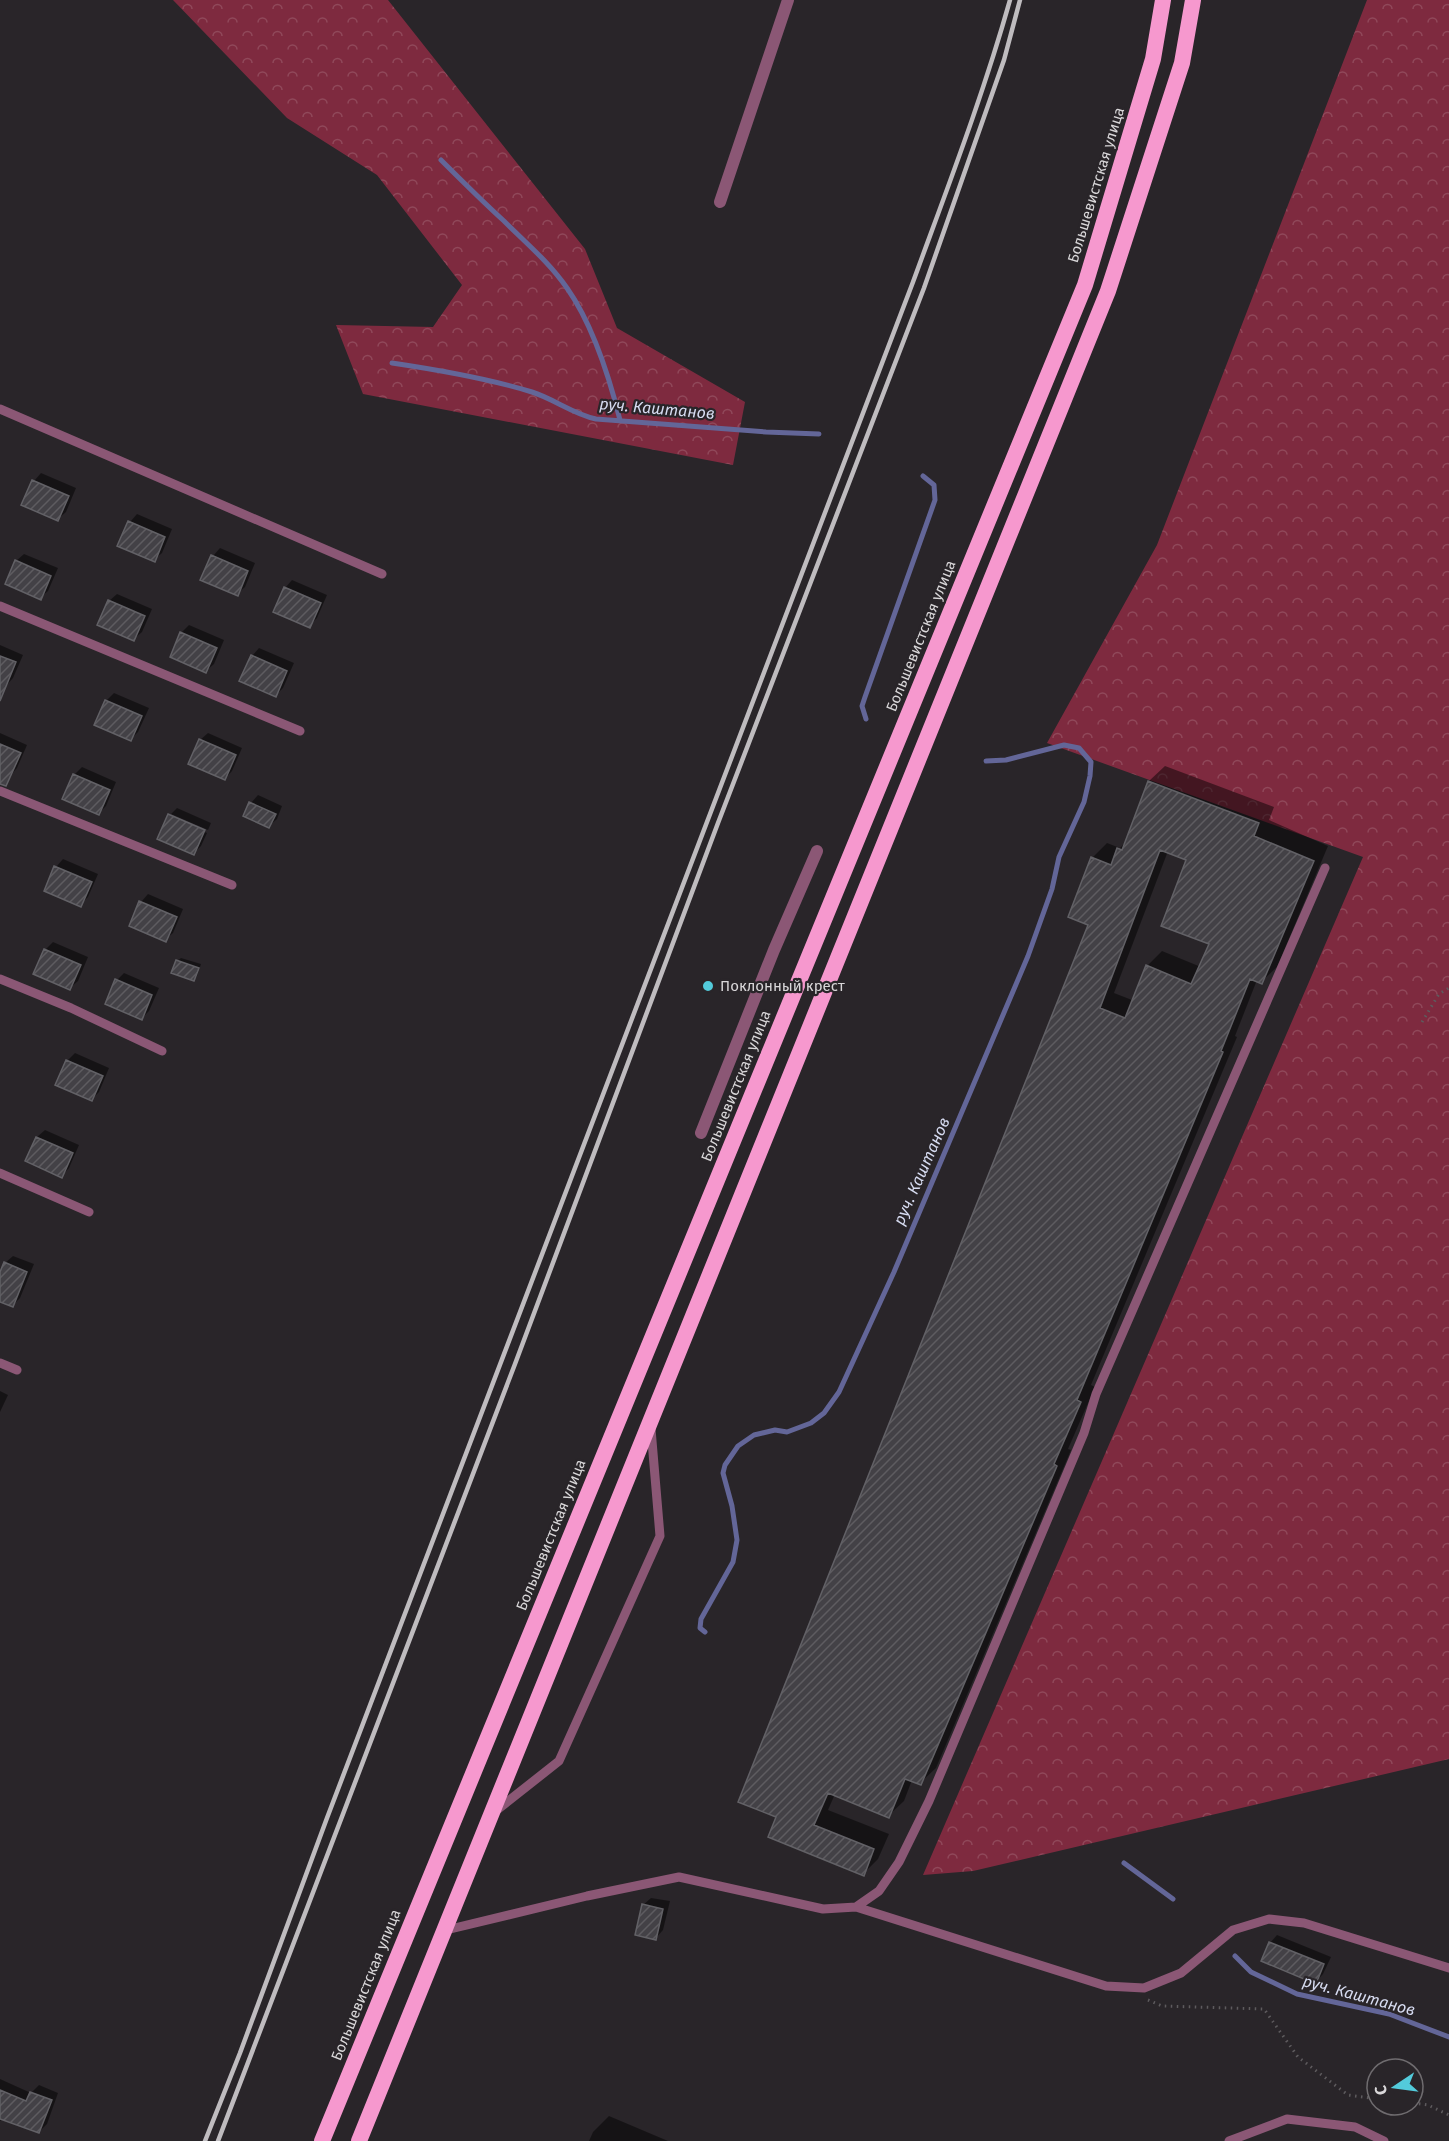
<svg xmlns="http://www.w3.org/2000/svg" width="1449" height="2141" viewBox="0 0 1449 2141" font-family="'Fira Sans',sans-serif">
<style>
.forest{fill:url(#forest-crowns)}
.shadow{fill:#0007;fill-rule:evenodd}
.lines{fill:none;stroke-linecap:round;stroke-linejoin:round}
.stream{stroke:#636698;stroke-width:5}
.building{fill:url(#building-hatch);stroke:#626166;stroke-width:1.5;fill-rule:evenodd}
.path{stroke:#5e5b5e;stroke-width:3;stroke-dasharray:1.5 4.5;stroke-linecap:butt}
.service{stroke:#8b5775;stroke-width:9}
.pedestrian{stroke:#8b5775;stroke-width:12}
.minor{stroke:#8b5775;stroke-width:12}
.trunk{stroke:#f698ce;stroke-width:16}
.rail{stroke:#bfbcbf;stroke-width:4.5}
.poi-dot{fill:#53cbdb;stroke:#292529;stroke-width:2}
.labels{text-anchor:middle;stroke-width:4.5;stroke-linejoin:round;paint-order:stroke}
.street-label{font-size:15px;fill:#d9d7d9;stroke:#292529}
.poi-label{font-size:15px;fill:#d9d7d9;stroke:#292529;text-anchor:start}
.water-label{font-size:16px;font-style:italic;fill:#d6dbf0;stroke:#292529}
</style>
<defs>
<pattern id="forest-crowns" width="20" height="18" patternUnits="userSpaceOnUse" patternTransform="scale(1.5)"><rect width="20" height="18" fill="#7e2a3f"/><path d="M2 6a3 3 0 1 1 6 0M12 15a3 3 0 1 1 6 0" fill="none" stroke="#90485a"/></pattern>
<pattern id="building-hatch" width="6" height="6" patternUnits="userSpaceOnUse" patternTransform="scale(1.5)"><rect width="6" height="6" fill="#434146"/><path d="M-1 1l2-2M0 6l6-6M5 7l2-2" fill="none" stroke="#5e5c60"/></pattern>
</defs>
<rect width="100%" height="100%" fill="#292529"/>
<!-- forest -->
<path class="forest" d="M173 0H388L585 249 617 328 745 402 733 465 363 394 336 325 433 327 462 285 377 175 287 118Z
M1367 0H1449V1759L973 1871 923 1875 1363 857 1047 743 1157 545Z"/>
<!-- shadow -->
<path class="shadow" d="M41 473 76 488 66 512 58 519 34 481Z
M137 514 172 529 162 553 154 560 130 522Z
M220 548 255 563 245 587 237 594 213 556Z
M24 554 58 568 48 591 40 598 16 561Z
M292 580 327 595 317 618 309 626 285 588Z
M117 594 152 609 142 632 134 639 109 601Z
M189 625 224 640 214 664 206 671 181 633Z
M0 645 23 655 13 678 6 686 0 683Z
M259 648 294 663 283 688 276 695 252 656Z
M114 693 149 708 138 732 131 739 106 701Z
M0 733 27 745 17 768 10 776 0 772Z
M208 733 242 748 232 771 225 779 200 740Z
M1165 766 1274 807 1269 820 1328 846 1277 967 1261 982 1257 980 1235 1036 1237 1037 1091 1385 1095 1387 1068 1449 1071 1450 936 1768 920 1783 912 1780 904 1801 888 1816 835 1794 828 1810 889 1834 878 1859 863 1874 770 1836 1090 924 1092 858 1107 843 1120 848 1128 840 1149 781ZM1168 851 1188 859 1211 943 1201 967 1162 951 1147 966 1132 1000 1114 993Z
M82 767 116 782 106 806 99 813 74 775Z
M258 795 282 806 277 819 269 826 245 815 251 803Z
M177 808 211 823 208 830 171 814Z
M171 814V817L207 833 201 846 194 853 169 815Z
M63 859 98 874 88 897 80 905 56 867Z
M148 894 183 909 173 933 165 940 141 902Z
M53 942 88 957 78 981 70 988 45 950Z
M181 958 201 964 197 976 194 979 177 961Z
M124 973 159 988 149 1011 141 1019 117 980Z
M75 1053 109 1068 99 1092 92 1099 67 1061Z
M45 1130 79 1145 69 1168 62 1176 27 1161 37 1137Z
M13 1256 34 1264 20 1298 13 1305 0 1300V1276L5 1263Z
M0 1391 8 1395 0 1412Z
M651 1898 670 1901 663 1930 656 1938 643 1905Z
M1277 1935 1331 1957 1323 1974 1316 1982 1270 1943Z
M0 2079 31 2093 39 2085 58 2093 47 2124 39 2132 3 2119 0 2121Z
M609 2116 668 2141H589L593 2132Z"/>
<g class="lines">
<!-- stream -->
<path class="stream" d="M441 160C462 181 482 201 504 221 526 243 549 262 567 288 593 325 609 376 620 420
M392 363C439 370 487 378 532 392 554 399 573 414 596 419L766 432 819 434
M866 719 862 706 865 697 935 500 934 485 923 476
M705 1632 700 1628 701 1619 733 1562 737 1540 732 1506 723 1473 725 1465 738 1446 754 1435 775 1430 787 1432 811 1423 824 1413 839 1392 894 1272 1028 956 1052 889 1059 857 1084 802 1090 776 1091 762 1079 748 1064 745 1006 760 986 761
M1124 1863 1173 1899
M1235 1956 1251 1972 1297 1994 1389 2014 1449 2037"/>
</g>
<!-- building -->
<path class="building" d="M32 480 69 496 58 521 21 505Z
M128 521 165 537 155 562 117 546Z
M211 555 248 571 238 596 200 580Z
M15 560 51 576 41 600 5 584Z
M284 587 321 603 310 628 273 612Z
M108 600 145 616 134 641 97 625Z
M180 632 217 648 206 673 170 657Z
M251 655 287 671 276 697 239 681Z
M0 656 16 662 0 701Z
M105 700 142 716 131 741 94 725Z
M199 739 236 755 225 780 188 764Z
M0 744 21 753 6 786 0 784Z
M73 774 110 790 99 815 62 799Z
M1148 781 1259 823 1254 836 1314 861 1262 984 1250 979 1221 1051 1223 1052 1077 1400 1081 1402 1054 1464 1057 1466 921 1785 905 1779 889 1818 828 1793 814 1825 874 1849 864 1876 768 1837 776 1817 738 1802 1088 925 1068 917 1091 857 1111 865 1117 848 1122 850ZM1160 850 1186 860 1161 926 1209 944 1191 984 1146 965 1125 1018 1100 1008Z
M249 802 276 814 269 828 243 816Z
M168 814 205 830 194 855 157 839Z
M54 866 92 882 81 907 44 891Z
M139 901 177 917 166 942 129 926Z
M44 949 81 965 70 990 33 974Z
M176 960 199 968 194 981 171 973Z
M115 979 152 995 142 1020 105 1004Z
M66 1060 103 1076 92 1101 55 1085Z
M36 1137 73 1153 62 1178 25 1161Z
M4 1262 27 1272 13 1307 0 1302V1272Z
M642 1904 663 1909 656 1940 635 1935Z
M1269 1942 1324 1964 1316 1984 1261 1961Z
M0 2090 26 2101 30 2092 52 2100 39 2133 0 2119Z"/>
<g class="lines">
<!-- path -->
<path class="path" d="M1422 1022 1439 994 1449 988
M1148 2000 1162 2006 1264 2009 1298 2057 1348 2095 1377 2099
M1413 2103 1428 2105 1449 2115"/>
<!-- service -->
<path class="service" d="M0 409 382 574
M0 606 300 731
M0 791 232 885
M0 979 71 1008 162 1051
M0 1173 89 1212
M0 1363 17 1370
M497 1810 559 1761 660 1536 651 1429
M856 1907 1106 1986 1144 1988 1181 1973 1233 1930 1269 1919 1304 1923 1449 1968
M442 1931 587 1896 679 1877 823 1909 856 1907 879 1891 899 1862 929 1801 1084 1433 1096 1394 1325 868
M1229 2141 1287 2119 1355 2127 1384 2141"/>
<!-- pedestrian -->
<path class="pedestrian" d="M701 1133 774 950 817 851"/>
<!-- minor -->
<path class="minor" d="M720 202 788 0"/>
<!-- trunk -->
<path class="trunk" d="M322 2141 1085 285 1153 59 1163 0
M359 2141 1108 291 1182 63 1193 0"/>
<!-- rail -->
<path class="rail" d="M205 2141 240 2053 327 1818 913 282C947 189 983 96 1010 0
M218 2141 515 1364 718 823 924 288 1004 60 1020 0"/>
</g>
<!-- markers -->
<circle class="poi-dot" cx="708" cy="986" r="6"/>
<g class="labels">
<!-- street labels -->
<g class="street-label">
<text transform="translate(1096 185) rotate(-73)" y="5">Большевистская улица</text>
<text transform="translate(921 636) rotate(-68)" y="5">Большевистская улица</text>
<text transform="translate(736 1086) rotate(-68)" y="5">Большевистская улица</text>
<text transform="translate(551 1535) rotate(-68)" y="5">Большевистская улица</text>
<text transform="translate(366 1985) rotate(-68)" y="5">Большевистская улица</text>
</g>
<!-- poi labels -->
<g class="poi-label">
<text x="720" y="991">Поклонный крест</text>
</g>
<!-- water labels -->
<g class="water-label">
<text transform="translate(657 408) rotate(5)" y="6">руч. Каштанов</text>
<text transform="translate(921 1171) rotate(-66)" y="6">руч. Каштанов</text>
<text transform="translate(1359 1995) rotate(15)" y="6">руч. Каштанов</text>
</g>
</g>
<!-- north arrow -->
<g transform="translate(1395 2087) rotate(257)"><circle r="28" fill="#292529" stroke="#6f6c6f" stroke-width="1.5"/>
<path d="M0-4.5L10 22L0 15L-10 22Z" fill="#53cbdb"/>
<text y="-9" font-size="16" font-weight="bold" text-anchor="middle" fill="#d9d7d9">С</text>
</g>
</svg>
